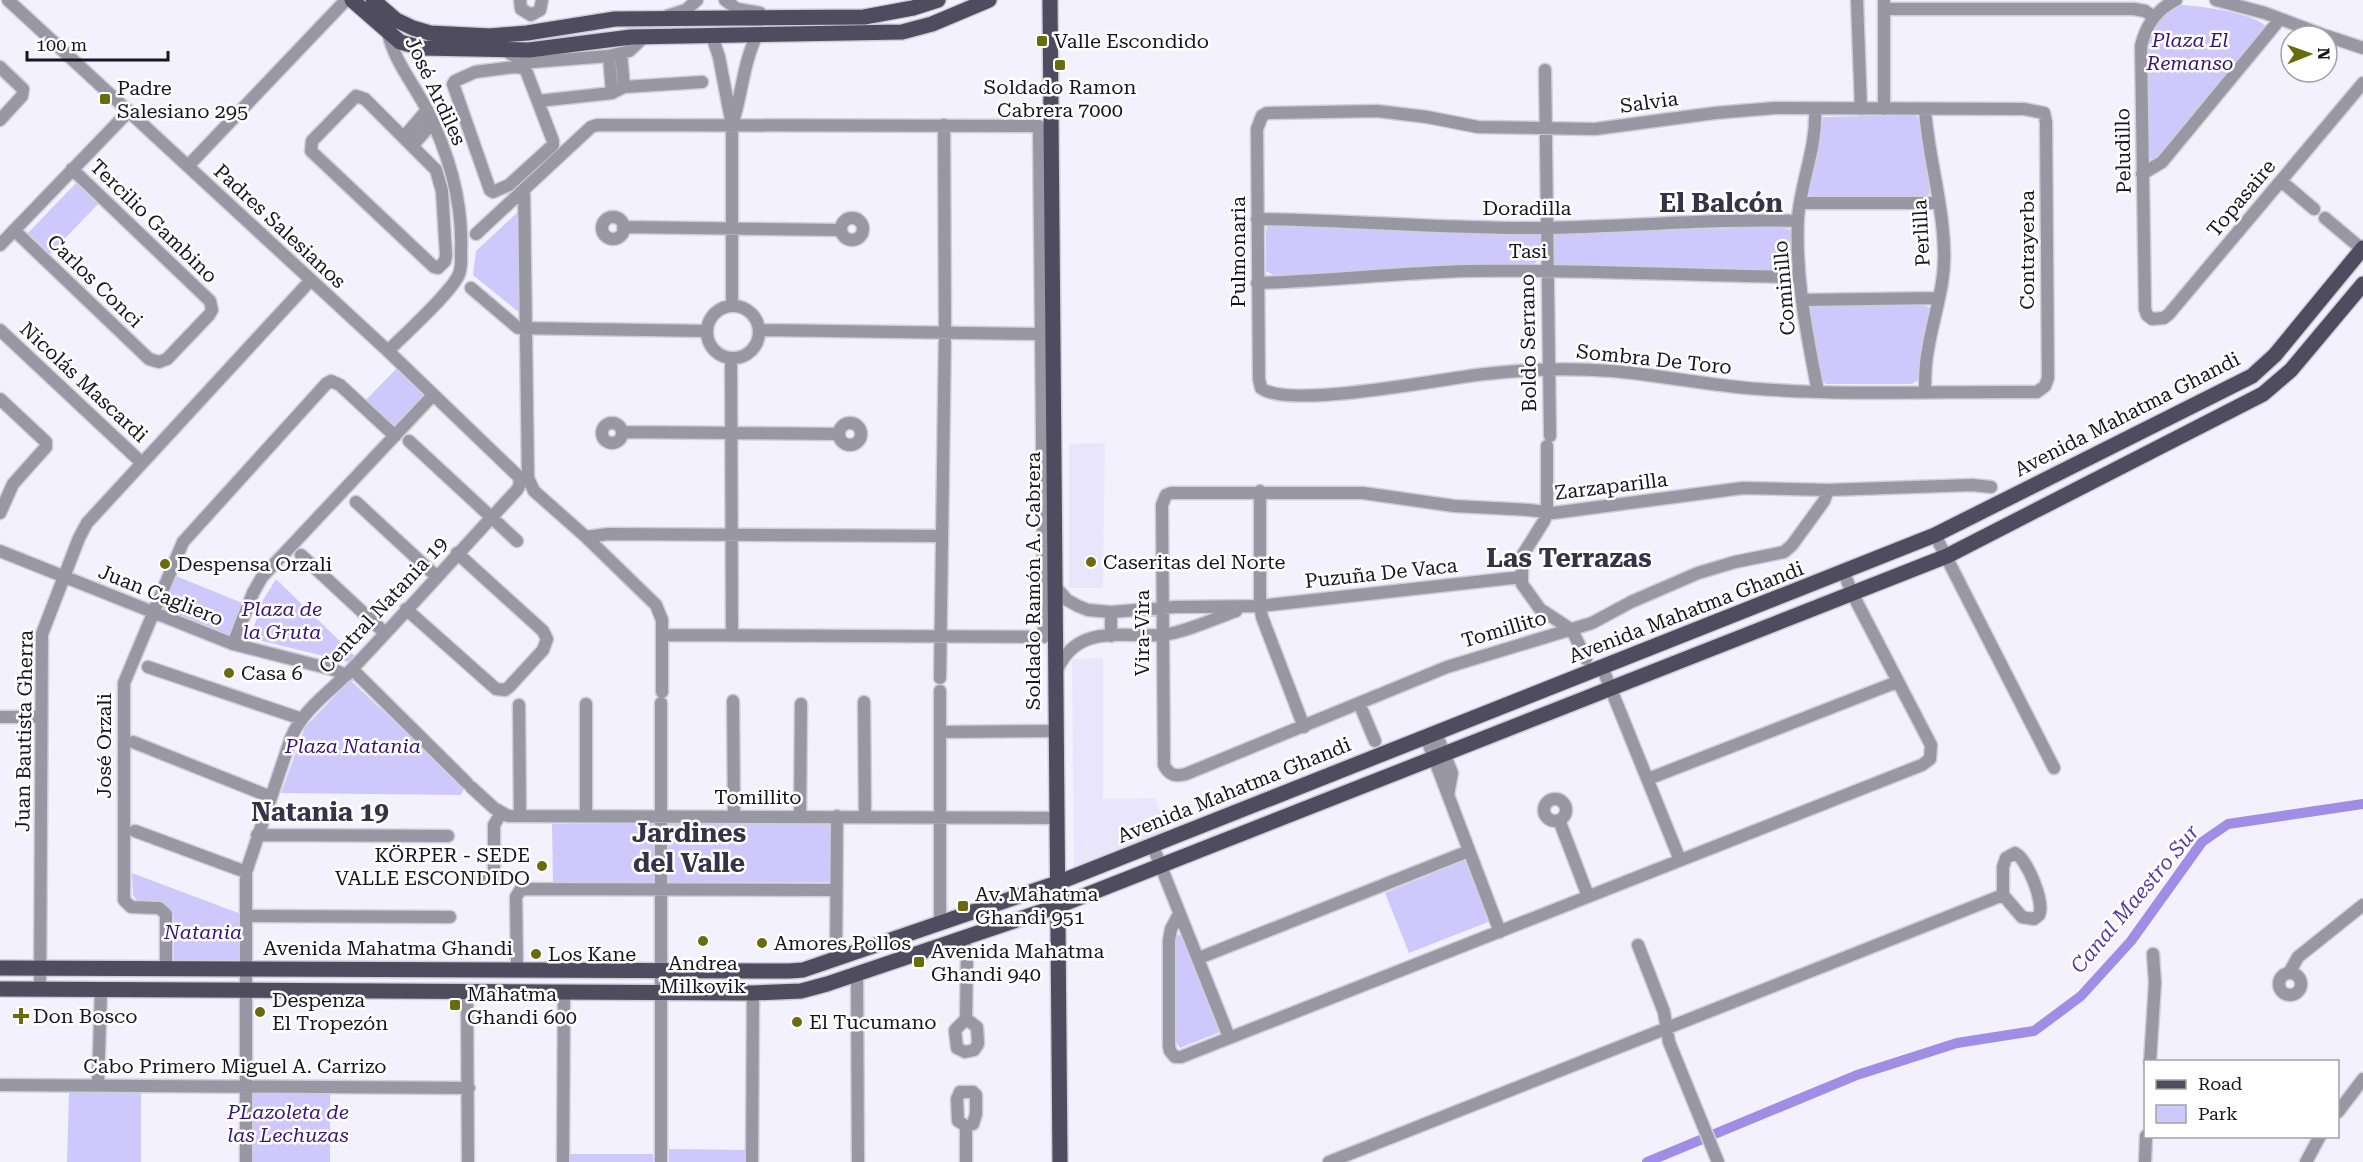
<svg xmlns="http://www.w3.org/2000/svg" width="2363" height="1162" viewBox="0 0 2363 1162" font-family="'Roboto Serif',serif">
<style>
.built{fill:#e9e6fc}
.green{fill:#cfc8fc}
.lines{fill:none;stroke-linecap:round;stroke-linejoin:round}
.canal{stroke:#9f8ee6;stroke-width:10}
.minor-casing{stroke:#d0ced9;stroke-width:15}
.major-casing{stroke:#d0ced9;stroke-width:18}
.minor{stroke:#9897a3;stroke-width:12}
.major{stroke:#4f4c60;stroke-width:15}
.poi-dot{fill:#696b0c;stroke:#fff;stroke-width:2}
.labels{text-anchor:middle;stroke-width:5;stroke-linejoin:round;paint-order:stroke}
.park-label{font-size:20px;font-style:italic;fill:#3a147b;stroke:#fff}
.poi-label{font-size:20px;fill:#17161f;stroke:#fff;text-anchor:start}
.street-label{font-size:20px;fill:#17161f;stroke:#fff}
.water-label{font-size:21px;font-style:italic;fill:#593da3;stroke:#fff}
.district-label{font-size:26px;font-weight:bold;fill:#363248;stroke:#fff}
</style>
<rect width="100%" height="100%" fill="#f3f1fd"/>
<!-- built -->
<path class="built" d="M1105 443 1103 588H1069V444Z
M1103 658V799L1155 798 1168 835 1074 869 1072 659Z"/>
<!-- green -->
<path class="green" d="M2177 5C2193 4 2261 14 2267 28L2158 158 2154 160 2147 158 2145 44 2153 26 2168 11Z
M1915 115 1921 121 1933 190 1927 196 1813 197 1809 194 1807 188 1823 117Z
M77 182 99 203 50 254 28 233Z
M519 211 521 314 473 275 476 251Z
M1279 224 1536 233 1540 236V260L1532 265 1455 266 1323 275 1275 276 1266 271V232L1267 227Z
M1782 227 1791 230 1792 233V264L1787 272 1555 265 1552 263 1550 237 1556 232Z
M1922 303 1929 308 1930 312 1920 379 1912 384H1826L1820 380 1808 310 1810 304Z
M398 367 427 395 394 429 365 401Z
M171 574 245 604 232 637 158 611Z
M276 579 357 658 352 663 250 638 263 600Z
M350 680 465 787 461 795 281 793 305 727Z
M655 823 656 883 553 884 552 824Z
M667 823 830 824V882H667Z
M1466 860 1488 922 1409 953 1385 893Z
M132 873 241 914 242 961 174 962V916L166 906 139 904 133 895Z
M1183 934 1220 1032 1180 1048 1175 1040V936Z
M247 1085 330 1086V1162H246Z
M69 1093H141V1162H67Z
M669 1149 747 1150V1162H669Z
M570 1154H653V1162H570Z"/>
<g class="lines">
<!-- canal -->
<path class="canal" d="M1647 1162 1857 1075 1957 1043 2034 1031 2081 996 2131 941 2202 842 2228 824 2363 804"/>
<!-- minor casing -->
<g class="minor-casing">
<path id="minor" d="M8 0 388 351 519 477 520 484 517 490C462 549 408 610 352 669 332 690 302 710 291 738L246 872V1162
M520 0 521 9 531 15 540 10 542 0
M725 0 737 9 760 13
M1857 0 1861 109
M2176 0C2156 10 2146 25 2141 46L2145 309 2147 315 2152 319 2164 318 2169 314 2363 83
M2216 0 2265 13 2326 36
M1884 9H2134L2145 11 2154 17
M667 16 686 10 697 0
M712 36 719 57 732 125V306
M2327 36 2363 48
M506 51 514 56 532 62 609 56 629 51 644 37
M621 53 624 87
M609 56 612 93
M0 67 23 89 22 96 0 120
M514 67 524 68 527 73 553 141V145L509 185 493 192 490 190 453 84 455 81 475 72Z
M1545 70 1550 436
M356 96 365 99 436 170 442 191 446 255 445 261 438 268 434 267 311 151 312 141Z
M538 101 612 93 624 87 702 82
M1775 108 2024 109 2044 113 2046 122 2048 378 2045 386 2037 392C1945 391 1852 396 1760 389 1710 386 1661 375 1612 371 1570 368 1527 369 1485 374 1444 378 1289 410 1261 388L1259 379 1257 129 1262 116 1267 113 1377 111 1427 117 1478 127 1595 129 1715 113Z
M1884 109V0
M1815 110C1817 147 1801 181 1798 218 1795 277 1807 335 1818 392
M732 125C742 95 743 63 757 35
M404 137 427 110
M413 145 433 122
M188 166 346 0
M2142 174 2162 162 2280 19
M2281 181 2314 209
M524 190 528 478 534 491 586 537 656 605 662 620V692
M1800 203H1939
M602 228a11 11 0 1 1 22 0a11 11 0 1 1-22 0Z
M841 229a11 11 0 1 1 22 0a11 11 0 1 1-22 0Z
M2325 218 2363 250
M1257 219C1352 220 1448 229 1543 228 1628 227 1713 218 1798 221
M623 227 840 230
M14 230 149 359 159 362 167 359 209 315 212 310 210 301 72 169
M476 234 591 127 597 125 1039 126 1044 637 662 635
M0 245 129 111
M1257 283C1327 281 1397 273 1467 271 1577 269 1688 276 1799 277
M471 288 518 328 707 331
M1802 300 1939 298
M707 332a26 26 0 1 1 52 0a26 26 0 1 1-52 0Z
M0 330 142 463
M759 330 1042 334
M388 351C403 336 452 292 459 274 462 267 461 259 461 251 463 201 448 151 425 106 412 82 394 60 388 33
M731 358 732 635
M1925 391C1925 377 1925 363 1928 350 1933 317 1946 284 1944 250 1943 202 1928 156 1925 109
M0 399 46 442V447L13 484 0 513
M602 433a10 10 0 1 1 20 0a10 10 0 1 1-20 0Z
M839 434a11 11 0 1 1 22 0a11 11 0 1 1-22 0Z
M623 432 839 434
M409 441 517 541
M1547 446V513L1544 521 1522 556V584L1540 609 1572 630 1586 659
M1828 490 1824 501 1792 545 1784 552 1735 562 1698 573 1631 602 1592 623 1447 667 1186 774C1175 777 1169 775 1164 765L1162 505 1166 495 1171 493H1363L1454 506 1529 510 1553 513 1743 488 1828 490 1972 485 1991 487
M1260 491V606L1262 617 1304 727
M356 502 436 576
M1935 535 2054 768
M586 537 608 534 942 536
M0 551 233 644 331 669 347 675
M301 555 385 633
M1054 585 1067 600 1078 606 1088 610 1111 612 1175 607 1260 606 1521 577
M406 609 496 689 505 690 509 687 543 650 547 639 543 631 457 553
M1111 612V636
M233 644 253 593 262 577 433 395
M148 667 302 719
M1602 667 1680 860
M352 669 467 783
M1057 670C1077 624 1120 637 1161 635 1181 634 1216 618 1236 611
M940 678 945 332 944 125
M940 691V922
M733 701 734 816
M864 702 865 816
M661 703V1162
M1359 703 1375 741
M519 705 520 816
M0 717H41
M940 732 1055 731
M1436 733 1452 773 1448 795
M1426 737 1500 932
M133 742 271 797
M1648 779 1897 682
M471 787 494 808 508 816 1056 818
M1544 810a11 11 0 1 1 22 0a11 11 0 1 1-22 0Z
M586 816V704
M800 816 801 704
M1559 820 1588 896
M135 831 246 872
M257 835 448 836
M1152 844 1229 1037
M2015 853C2027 859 2045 902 2039 915L2034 919 2022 917 2003 895V867L2006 858Z
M471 880 494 879V825L501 813
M1179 914 1171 929 1169 940V1046L1170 1051 1175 1057H1181L1922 765 1930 759 1931 745 1852 593 1844 573
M247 916 450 917
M963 938 967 955 966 1019 955 1030 957 1048 965 1052 974 1050 978 1044 977 1027 966 1019
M1638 945 1664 1012 1669 1042 1718 1162
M1199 958 1469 851
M836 959 837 816
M166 968V914L159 908 131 907 124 900V683L183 542 326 384 331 381 340 385 395 436
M517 970 516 897 521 889 836 890
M2289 973 2298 957 2363 905
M2279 984a11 11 0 1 1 22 0a11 11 0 1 1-22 0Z
M857 974 858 1162
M40 989 42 634 79 538 87 523 310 281
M467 991 468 1162
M2150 1062 2155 983 2153 954
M0 1085 469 1088
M98 1085 101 990
M960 1092H973L976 1095V1114L973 1124 966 1126 958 1121 957 1099Z
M2338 1112 2363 1079
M966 1126V1162
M563 1162 564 993
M752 1162 753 993
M1329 1162 2003 895
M2145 1162 2146 1136
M2306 1162 2320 1136"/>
</g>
<!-- major casing -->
<g class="major-casing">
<path id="major" d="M352 0 400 42 422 48 529 50 631 37 902 32 932 24 989 0
M373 0 396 20 413 28 430 33 490 36 527 33 615 19 864 17 913 8 938 0
M1050 0 1060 1162
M0 968 789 971 803 970 1057 883 1935 535 2252 376 2275 355 2363 248
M0 989 753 993 801 991 827 984 1058 906 1947 556 2263 394 2291 370 2363 284"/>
</g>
<!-- minor -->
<use href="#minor" class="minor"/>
<!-- major -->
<use href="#major" class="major"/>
</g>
<!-- markers -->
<g class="poi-dot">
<rect x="1036" y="35" width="12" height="12" rx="3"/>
<rect x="1054" y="59" width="12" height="12" rx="3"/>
<rect x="99" y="93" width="12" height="12" rx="3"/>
<circle cx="1091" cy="562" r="6"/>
<circle cx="165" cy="564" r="6"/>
<circle cx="229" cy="673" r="6"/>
<circle cx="542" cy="866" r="6"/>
<rect x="957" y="900" width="12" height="12" rx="3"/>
<circle cx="703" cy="941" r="6"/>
<circle cx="762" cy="943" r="6"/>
<circle cx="536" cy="954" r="6"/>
<rect x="913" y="956" width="12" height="12" rx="3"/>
<rect x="449" y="999" width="12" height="12" rx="3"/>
<circle cx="260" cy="1012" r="6"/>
<path d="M18 1007h6v6h6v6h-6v6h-6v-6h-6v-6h6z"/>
<circle cx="797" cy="1022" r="6"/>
</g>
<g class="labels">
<!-- park labels -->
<g class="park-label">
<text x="2190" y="47">Plaza El<tspan x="2190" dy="23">Remanso</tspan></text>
<text x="282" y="616">Plaza de<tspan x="282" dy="23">la Gruta</tspan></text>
<text x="353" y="753">Plaza Natania</text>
<text x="203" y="939">Natania</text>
<text x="288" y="1119">PLazoleta de<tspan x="288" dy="23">las Lechuzas</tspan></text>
</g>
<!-- poi labels -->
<g class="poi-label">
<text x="1054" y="48">Valle Escondido</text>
<text x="1060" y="94" text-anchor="middle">Soldado Ramon<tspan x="1060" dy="23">Cabrera 7000</tspan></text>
<text x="117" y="95">Padre<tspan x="117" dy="23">Salesiano 295</tspan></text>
<text x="1103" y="569">Caseritas del Norte</text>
<text x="177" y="571">Despensa Orzali</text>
<text x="241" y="680">Casa 6</text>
<text x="530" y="862" text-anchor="end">KÖRPER - SEDE<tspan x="530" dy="23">VALLE ESCONDIDO</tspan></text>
<text x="975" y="901">Av. Mahatma<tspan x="975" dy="23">Ghandi 951</tspan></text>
<text x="774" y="950">Amores Pollos</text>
<text x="931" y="958">Avenida Mahatma<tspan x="931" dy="23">Ghandi 940</tspan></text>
<text x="548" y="961">Los Kane</text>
<text x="703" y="970" text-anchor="middle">Andrea<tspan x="703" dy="23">Milkovik</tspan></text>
<text x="467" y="1001">Mahatma<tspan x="467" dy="23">Ghandi 600</tspan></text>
<text x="272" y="1007">Despenza<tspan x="272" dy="23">El Tropezón</tspan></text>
<text x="33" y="1023">Don Bosco</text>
<text x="809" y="1029">El Tucumano</text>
</g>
<!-- street labels -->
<g class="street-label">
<text transform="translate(436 91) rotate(65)" y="7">José Ardiles</text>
<text transform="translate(1649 102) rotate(-8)" y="7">Salvia</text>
<text transform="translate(2123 151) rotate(-91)" y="7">Peludillo</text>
<text transform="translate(2241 198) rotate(-50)" y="7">Topasaire</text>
<text x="1527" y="215">Doradilla</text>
<text transform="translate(154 221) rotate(44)" y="7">Tercilio Gambino</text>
<text transform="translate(280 226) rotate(43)" y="7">Padres Salesianos</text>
<text transform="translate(1921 233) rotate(-93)" y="7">Perlilla</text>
<text transform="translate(2027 250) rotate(-90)" y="7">Contrayerba</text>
<text x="1528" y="258">Tasi</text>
<text transform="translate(1238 252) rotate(-90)" y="7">Pulmonaria</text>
<text transform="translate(95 281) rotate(44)" y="7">Carlos Conci</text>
<text transform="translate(1784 288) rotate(-95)" y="7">Cominillo</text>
<text transform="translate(1528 343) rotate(-91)" y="7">Boldo Serrano</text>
<text transform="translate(1654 359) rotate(6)" y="7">Sombra De Toro</text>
<text transform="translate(84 382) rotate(43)" y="7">Nicolás Mascardi</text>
<text transform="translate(2127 414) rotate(-27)" y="7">Avenida Mahatma Ghandi</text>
<text transform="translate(1611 486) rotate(-7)" y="7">Zarzaparilla</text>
<text transform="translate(1381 573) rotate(-6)" y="7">Puzuña De Vaca</text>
<text transform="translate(1033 581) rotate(-90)" y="7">Soldado Ramón A. Cabrera</text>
<text transform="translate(161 595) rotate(22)" y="7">Juan Cagliero</text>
<text transform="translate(383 605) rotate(-47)" y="7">Central Natania 19</text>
<text transform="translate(1686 612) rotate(-21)" y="7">Avenida Mahatma Ghandi</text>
<text transform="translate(1504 629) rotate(-16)" y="7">Tomillito</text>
<text transform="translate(1142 633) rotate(-90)" y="7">Vira-Vira</text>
<text transform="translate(24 731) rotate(-89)" y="7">Juan Bautista Gherra</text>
<text transform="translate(104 746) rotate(-90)" y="7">José Orzali</text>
<text transform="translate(1234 790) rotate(-22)" y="7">Avenida Mahatma Ghandi</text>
<text x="758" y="804">Tomillito</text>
<text x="388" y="955">Avenida Mahatma Ghandi</text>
<text x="235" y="1073">Cabo Primero Miguel A. Carrizo</text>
</g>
<!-- water labels -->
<g class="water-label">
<text transform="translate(2135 899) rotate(-50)" y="7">Canal Maestro Sur</text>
</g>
<!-- district labels -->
<g class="district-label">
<text x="1721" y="212">El Balcón</text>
<text x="1569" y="567">Las Terrazas</text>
<text x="320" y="821">Natania 19</text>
<text x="689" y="842">Jardines<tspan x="689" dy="30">del Valle</tspan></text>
</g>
</g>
<!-- legend -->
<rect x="2144" y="1060" width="195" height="78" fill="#ffffff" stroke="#a2a2a5" stroke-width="1.5"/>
<rect x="2156" y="1080" width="30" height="9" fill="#4f4c60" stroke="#a2a2a5" stroke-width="1.5"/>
<text x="2198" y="1090" font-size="18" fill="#17161f">Road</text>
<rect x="2156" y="1105" width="30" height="18" fill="#cfc8fc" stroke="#a2a2a5" stroke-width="1.5"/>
<text x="2198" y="1120" font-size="18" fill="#17161f">Park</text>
<!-- north arrow -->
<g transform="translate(2309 54) rotate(89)"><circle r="28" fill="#ffffff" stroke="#a2a2a5" stroke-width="1.5"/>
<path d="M0-4.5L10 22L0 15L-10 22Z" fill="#696b0c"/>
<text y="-9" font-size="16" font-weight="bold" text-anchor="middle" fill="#17161f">N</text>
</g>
<!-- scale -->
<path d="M27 51v9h141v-9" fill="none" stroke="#17161f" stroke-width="3"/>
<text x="36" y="51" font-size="18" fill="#17161f" stroke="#ffffff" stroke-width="4.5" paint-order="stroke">100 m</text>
</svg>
